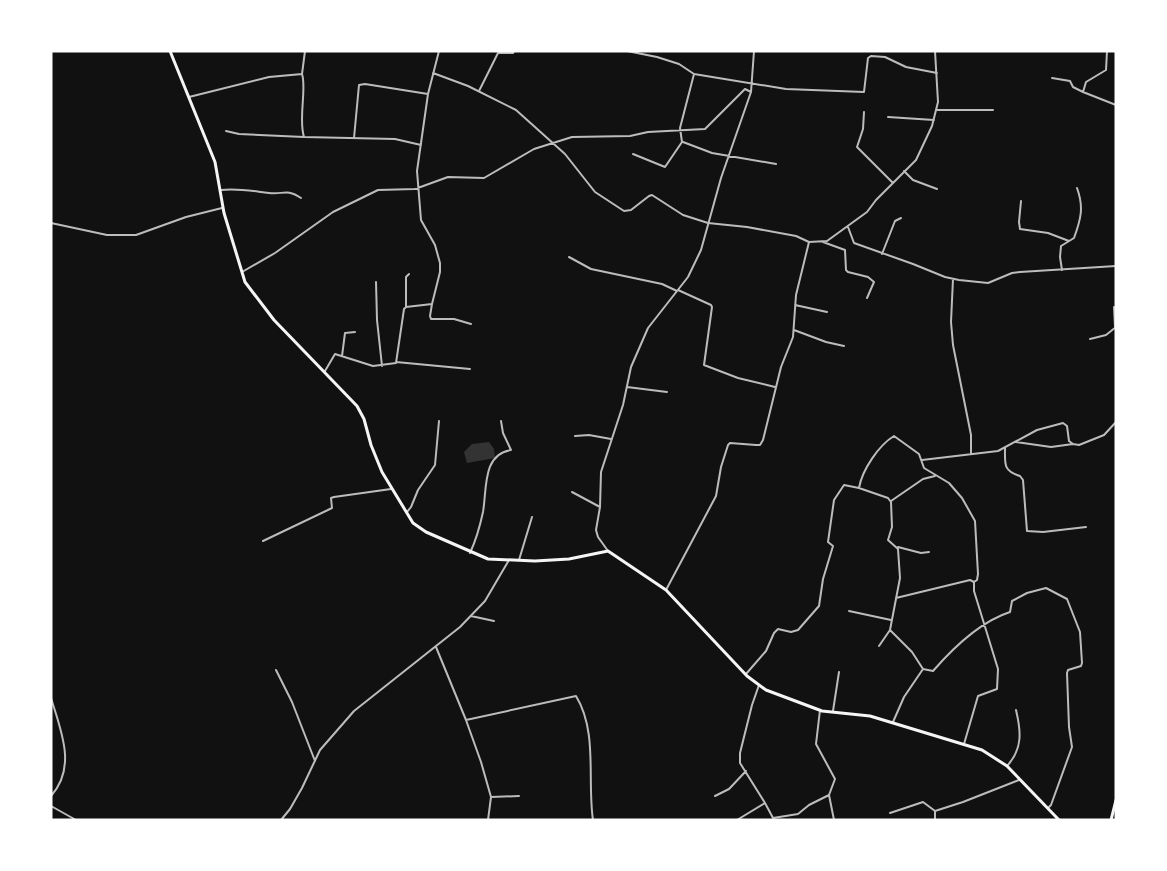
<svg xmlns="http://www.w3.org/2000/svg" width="1167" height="871" viewBox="0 0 1167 871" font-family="Georgia,serif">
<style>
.water{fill:#333}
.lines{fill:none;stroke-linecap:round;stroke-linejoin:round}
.minor{stroke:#bcbcbc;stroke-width:2}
.tertiary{stroke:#bcbcbc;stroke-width:2}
.secondary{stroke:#f5f5f5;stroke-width:3}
</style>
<rect width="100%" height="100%" fill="#111"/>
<!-- water -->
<path class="water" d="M489 442 494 449 495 458 467 463 464 452 472 444Z"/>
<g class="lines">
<!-- minor -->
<path class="minor" d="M627 51 657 57 679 64 694 74 786 89 864 92 868 58 871 56 885 57 906 67 937 73
M1107 51 1106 70 1086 82 1083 92 1116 105
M433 73 468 86 516 110 565 154 595 192 624 211 631 210 649 196 652 195 683 215 708 223 747 227 796 236 809 242 827 241 867 212 876 200 916 160 932 126 938 102 935 51
M302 74 305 51
M1052 78 1070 81 1073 87 1083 92
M479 91 498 53H513L514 51
M189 97 269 77 302 74C307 88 298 119 304 137L395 139 421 145
M936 110H993
M864 112 863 129 857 147 893 183
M888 117 934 120
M226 131 239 134 304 137
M354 138 359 85 365 84 428 94
M683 142 712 153 776 164
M633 154 665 167 682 142 680 128 694 74
M904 171 913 180 937 189
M221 190C238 188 252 191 269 193 283 195 286 188 301 198
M51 223 107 235H136L186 217 222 208
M848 227 854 243 913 264 945 277 959 280 988 283 1012 273 1020 272 1116 266
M823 242 845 250 846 270 848 272 868 277 874 282 867 298
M882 254 895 221 901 218
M569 257 591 269 662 284 677 291
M242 272 275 253 333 212 378 190 415 189 448 177 484 178 534 149 572 137 630 136 648 132 705 129 745 89 751 92
M953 279 951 322 953 345 971 435V454
M376 282 377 320 382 366
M678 290 711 305 712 307 704 365 738 378 775 387
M432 304 430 316 431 319H454L471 324
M795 305 827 312
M406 307V277L409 274
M1114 307 1115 327
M794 330 826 342 844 346
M1090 339 1106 335 1116 327
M342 356 345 333 355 332
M396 362 470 369
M325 371 335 354 373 366 396 363 404 309 406 307 432 304 440 272V263L435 245 421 220 417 171 428 94 439 51
M627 387 667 392
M575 436 589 435 611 439
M1016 442 1051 447 1073 444
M1005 448C1005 464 1003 471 1020 476L1023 480 1027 531 1043 532 1086 527
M922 460 998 451 1037 430 1063 423 1067 426 1069 441 1073 444 1079 445 1104 435 1116 422
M572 492 600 507
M891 501 923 479 935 476
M407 512 411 507 418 490 435 465 439 421
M263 541 332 508 331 498 334 497 391 489
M898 547 921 553 929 552
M608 551 598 537 596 530 600 507 601 472 623 405 631 367 648 328 688 277 701 250 721 178 751 92 754 51
M470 553C476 540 480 526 483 512 487 490 482 454 511 450L503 433 501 421
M519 560 532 517
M666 590 716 496 721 467 728 445 730 443 756 445H760L763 440 781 367 793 337 796 295 809 242
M896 598 970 580 974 582
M849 611 891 620
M471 616 494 621
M879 646 890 630
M436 647 466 720 481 762 491 797 488 820
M923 669 912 652 890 630 900 578 898 549 888 540 892 527 891 502 888 498 859 488C862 470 879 445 894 436L919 454 924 468 949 483 962 498 975 521 978 574 977 580 974 582V591L998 669 997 689 978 696 964 744
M923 669 933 671C953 648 979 622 1010 612L1012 601 1027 593 1046 588 1067 599 1080 632 1082 663 1081 666 1068 670 1067 673 1069 727 1072 747 1051 805 1048 808
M276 670 292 702 315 761
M746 674 766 651 774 633 778 629 791 632 798 630 819 606 823 579 833 546 828 542 834 500 844 485 859 488
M759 685 752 705 740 753V763L765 803
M51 698C61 731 77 767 51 796
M833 711 839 672
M466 720 576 696C598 732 587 780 593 820
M893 722 904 697 923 669
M1007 766C1023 749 1021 731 1016 710
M829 795 834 820
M715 796 729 789 746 771
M491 797 519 796
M51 806 76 820
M935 811 963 802 1019 780
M890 813 923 802 935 811V820
M281 820 290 809 302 788 320 750 354 711 460 627 485 601 509 560
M737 820 765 803 773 818 798 814 809 805 829 795 835 779 816 744 820 710"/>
<!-- tertiary -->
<path class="tertiary" d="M1021 201 1019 222 1020 229 1048 233 1069 241
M1062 270 1060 257 1061 246 1074 238C1081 219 1084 207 1077 188"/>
<!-- secondary -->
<path class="secondary" d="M170 51 215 162 224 213 245 282 274 320 357 406 364 419 371 445 382 472 413 523 426 532 488 559 535 561 569 559 608 551 666 590 747 676 766 690 822 711 870 716 982 750 1007 766 1059 820
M1111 820 1116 800"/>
</g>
<!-- border -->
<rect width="1167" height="871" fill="none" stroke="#ffffff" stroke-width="105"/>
</svg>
